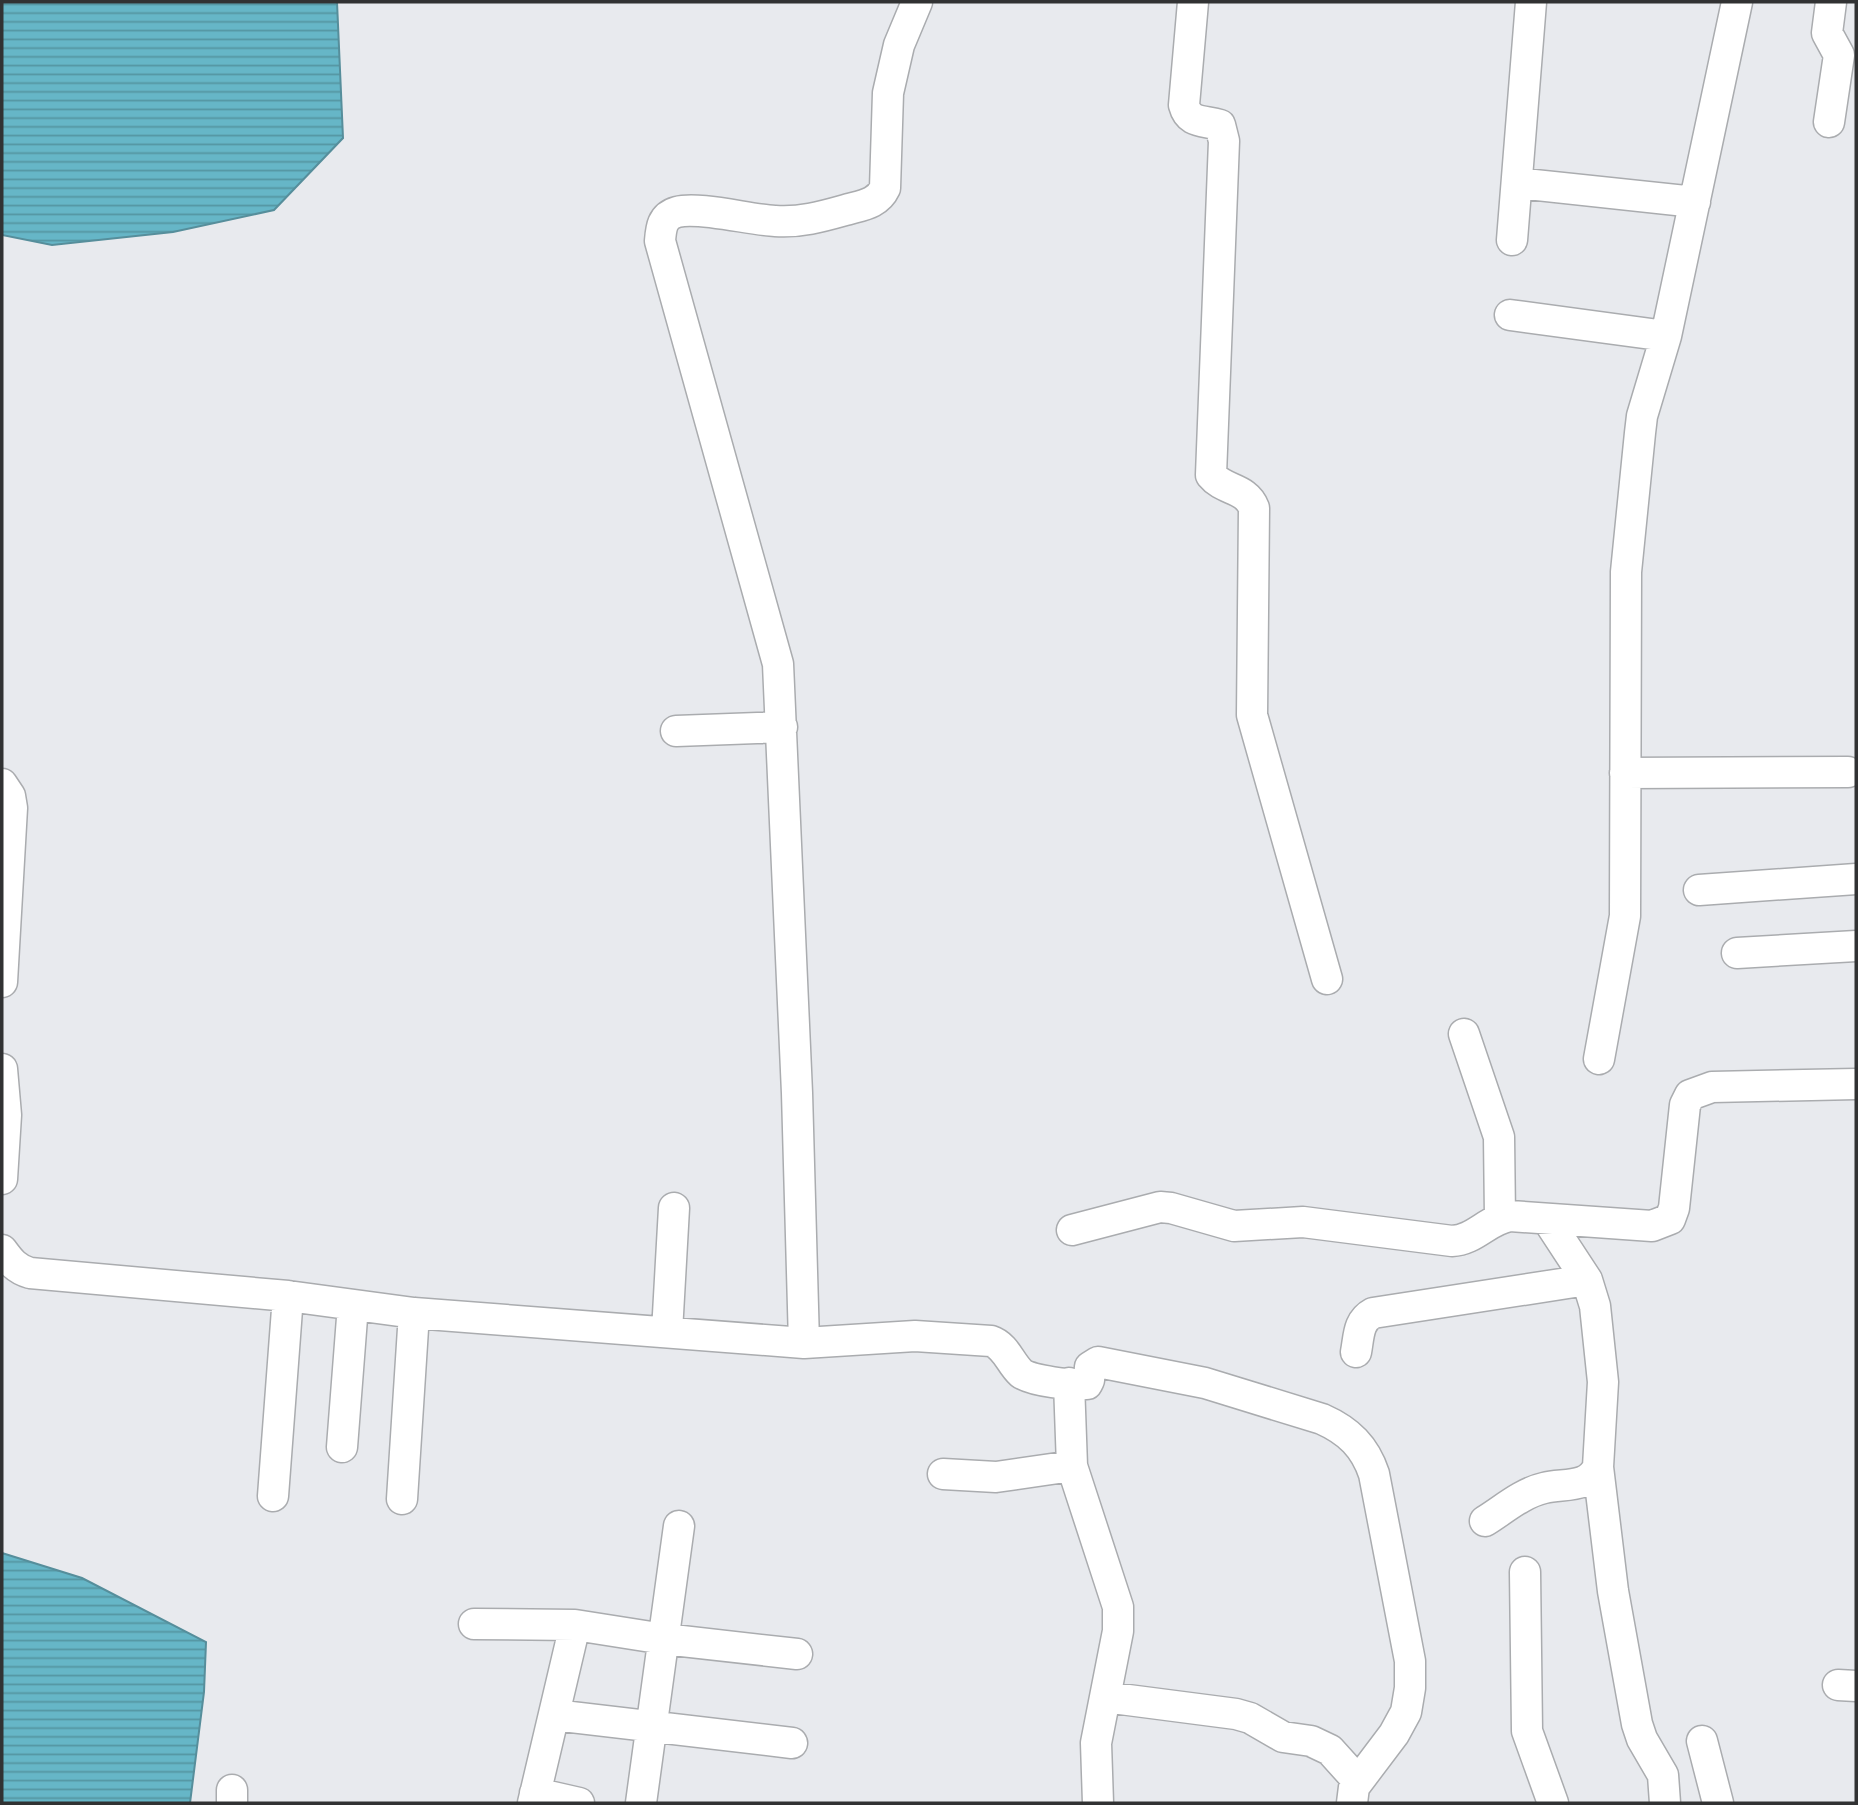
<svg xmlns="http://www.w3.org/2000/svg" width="1858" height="1805" viewBox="0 0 1858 1805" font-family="Georgia,serif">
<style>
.water{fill:url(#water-rules);stroke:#568e9b;stroke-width:2}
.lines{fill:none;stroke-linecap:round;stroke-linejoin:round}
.minor-casing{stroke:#aaacaf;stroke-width:33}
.minor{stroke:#fff;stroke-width:30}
</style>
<defs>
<pattern id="water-rules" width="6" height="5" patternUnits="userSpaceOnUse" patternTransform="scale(1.75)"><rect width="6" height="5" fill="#66b6c7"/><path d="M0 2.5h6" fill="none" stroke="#5595a2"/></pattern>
</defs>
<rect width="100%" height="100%" fill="#e8eaee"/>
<!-- water -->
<path class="water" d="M2 2H337L343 138 274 210 173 232 52 245 2 235Z
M2 1553 82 1578 206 1642 204 1692 190 1803H2Z"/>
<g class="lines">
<!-- minor casing -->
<g class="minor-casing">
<path id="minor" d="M1193 2 1184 105C1189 124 1203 120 1220 125L1224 141 1211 475C1224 491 1246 487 1254 508L1252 715 1327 979
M1829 122 1839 55 1827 33 1831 2
M1517 183 1695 202
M1512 240 1531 2
M1510 315 1666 336
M676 731 782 727
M1625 773 1848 772
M2 784 10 796 12 808 2 982
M1699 890 1856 879
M1737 953 1856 946
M1464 1034 1499 1137 1500 1218
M1599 1059 1625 916 1626 572 1640 433 1642 416 1666 336 1737 2
M2 1069 6 1115 2 1179
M1072 1230 1160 1207 1171 1208 1234 1226 1303 1222 1452 1241C1475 1240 1487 1220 1510 1216L1652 1226 1670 1219 1674 1208 1685 1105 1690 1095 1712 1087 1856 1084
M2 1250C10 1261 16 1269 30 1273L288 1296 414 1313 804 1343 915 1336 991 1341C1006 1346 1010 1363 1021 1373 1031 1381 1074 1386 1087 1384L1089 1380 1090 1367 1098 1362 1205 1383 1322 1419C1349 1431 1365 1447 1374 1474L1410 1661V1688L1406 1712 1394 1734 1354 1787 1352 1803
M667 1332 674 1208
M804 1343 797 1093 778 664 660 241C661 228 662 216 677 212 699 206 750 220 775 221 801 223 824 216 849 209 864 205 878 203 885 188L888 93 899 45 917 2
M1356 1352C1359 1336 1358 1321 1373 1313L1587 1280
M1069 1383 1072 1466 1118 1607V1631L1096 1743 1098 1803
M342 1447 353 1305
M1598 1467 1613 1591 1637 1724 1642 1739 1663 1775 1665 1803
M943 1474 996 1477 1072 1466
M273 1496 288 1296
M402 1499 414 1313
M1485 1521C1503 1510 1522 1493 1544 1488 1564 1483 1588 1489 1598 1467L1603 1382 1595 1306 1587 1280 1547 1219
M1525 1572 1527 1731 1553 1803
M474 1624 575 1625 664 1639 797 1654
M1838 1685 1856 1686
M1105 1697 1236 1714 1250 1718 1283 1737 1311 1741 1330 1750 1358 1781
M554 1715 792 1743
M1702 1741 1718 1803
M232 1790V1803
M535 1793 579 1803
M533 1803 575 1625
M641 1803 679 1526"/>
</g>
<!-- minor -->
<use href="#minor" class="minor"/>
</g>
<!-- border -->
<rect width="1858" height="1805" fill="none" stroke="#313233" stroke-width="7"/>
</svg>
